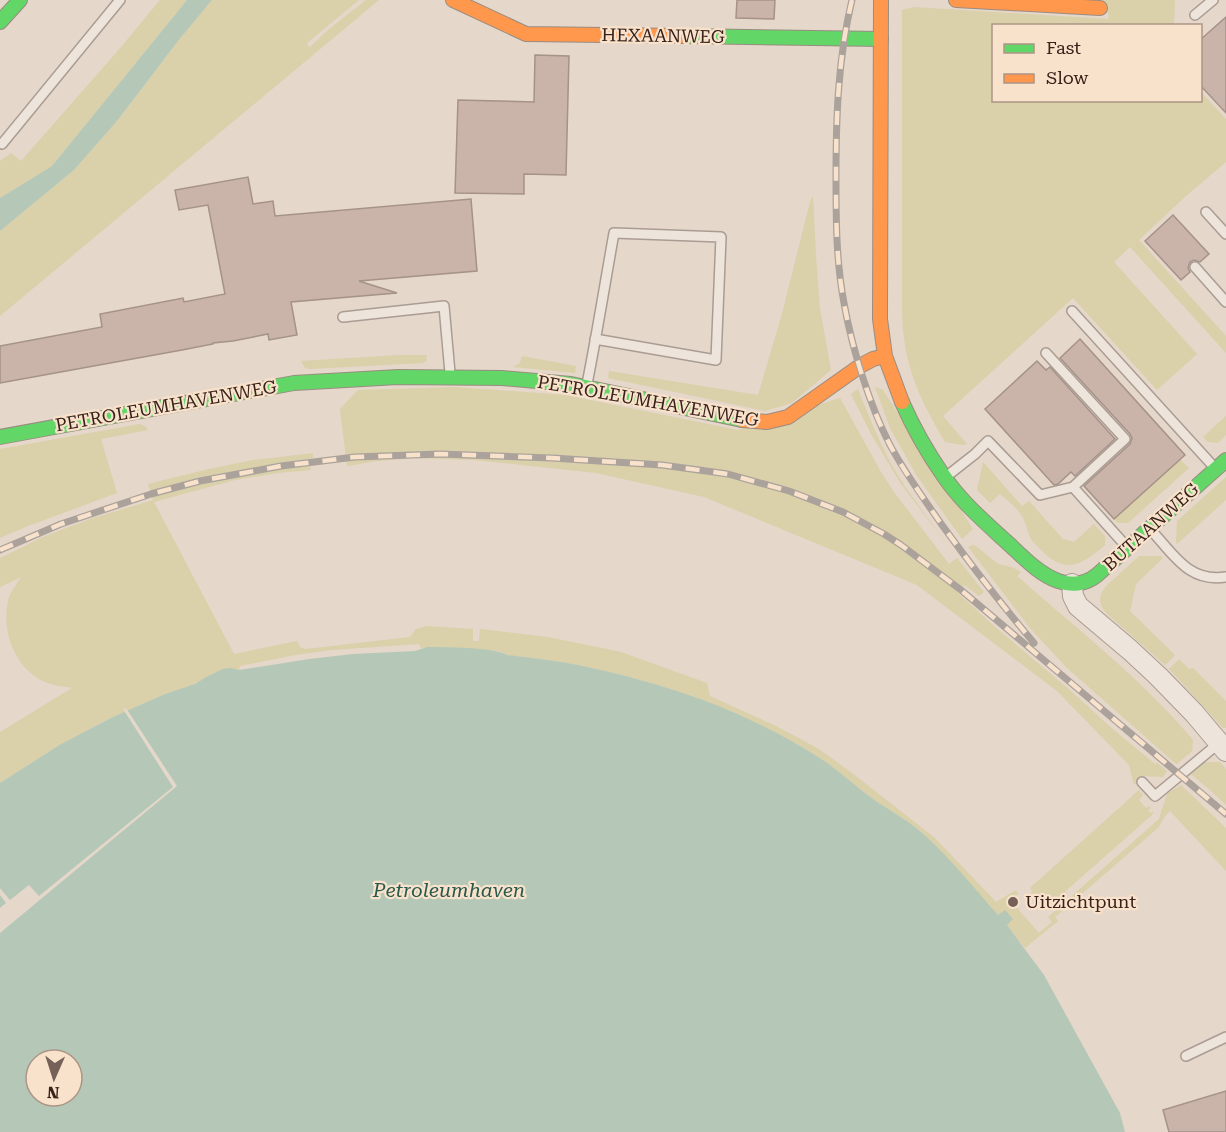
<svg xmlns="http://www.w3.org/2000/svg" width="1226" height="1132" viewBox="0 0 1226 1132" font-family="'Roboto Serif',serif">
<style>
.green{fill:#dad0a9}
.water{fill:#b5c8b8;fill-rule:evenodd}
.pier{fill:#e5d7c9}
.building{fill:#cab3a9;stroke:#a59288;stroke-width:1.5}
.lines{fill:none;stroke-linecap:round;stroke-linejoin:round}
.lane-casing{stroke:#aa9c93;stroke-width:12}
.street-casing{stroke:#aa9c93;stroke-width:22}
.fast-casing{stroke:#998c82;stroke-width:16}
.slow-casing{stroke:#998c82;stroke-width:16}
.lane{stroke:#ede4db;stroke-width:9}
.street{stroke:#ede4db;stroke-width:20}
.fast{stroke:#63d668;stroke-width:14}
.slow{stroke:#ff974d;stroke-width:14}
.rail-casing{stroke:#aba29c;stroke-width:7}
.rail{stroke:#f9e2cc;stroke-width:4.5;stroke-dasharray:14;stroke-linecap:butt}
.poi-dot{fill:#756157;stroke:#f9e2cc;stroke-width:2}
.labels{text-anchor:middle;stroke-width:4.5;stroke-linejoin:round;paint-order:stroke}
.street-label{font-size:18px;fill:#39221a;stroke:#f9e2cc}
.poi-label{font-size:18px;fill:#39221a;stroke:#f9e2cc;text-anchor:start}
.water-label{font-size:20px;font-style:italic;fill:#285a4c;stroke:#f9e2cc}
</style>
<rect width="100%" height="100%" fill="#e5d7c9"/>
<!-- green -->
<path class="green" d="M160 0H187L52 166 0 198V161L11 153 21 161 116 53Z
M212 0H359L307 43 308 46 310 47 329 29 366 0H379L0 316V231L74 170 117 121 178 41Z
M1103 0H1175L1174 25 994 26V100H1200L1201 92 1226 119V162L1186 196 1139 240 1226 336V353L1130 247 1114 262 1197 354 1157 390 1073 298 943 416 967 444 963 445 945 442C918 396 903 364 902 310V10L914 7 1108 19 1109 16Z
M813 196 816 256 820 309 831 370 792 403 765 411 608 378 609 371 758 395 782 314 810 202Z
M398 355H427L426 361 423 363 310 369 305 368 301 361Z
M522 356 576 366 575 373 513 367 520 363Z
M454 387 566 395 738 430 840 398 881 472 894 492 949 564 957 558 984 592 979 596 964 585 958 593 993 625 1079 698 1108 725 1155 764 1157 763 1167 771 1163 777 1143 776 1134 785 1129 765 1057 691 917 585 704 497 596 473 474 460 413 458 377 461 347 466 340 409 358 390Z
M875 387 883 390 973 529 962 539 917 476 890 428Z
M858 389C868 414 878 439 890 462 907 492 929 519 949 547L901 484 871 434 851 394Z
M1226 416V435L1218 443 1208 442 1203 437Z
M140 424 145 426 150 432 148 430 101 439 117 493 28 526 0 538V449Z
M313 453V458L308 459V464H310L311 470 278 473 235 480 154 502 234 654 297 641 300 647 306 649 410 637 416 629 427 626 473 629V641H479L480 629 548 637 621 652 707 683 710 696 776 726 819 749 852 773 935 838 996 902 1018 889 1016 891 1018 894 1010 900 1039 933 1052 922 1048 917 1159 819 1167 794 1181 785 1226 828V871L1170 811 1165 816 1158 828 1055 917 1058 921 1025 948 1006 924 1005 910 998 916C973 888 949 857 921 832 904 817 883 807 865 793 852 783 840 772 826 762 752 714 669 684 583 666 558 661 532 658 506 655L504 653 498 651 435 647 421 648 419 644 332 650 295 655 240 666 239 670 214 673 195 684 165 694 113 717 61 744 0 783V732L72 688C63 686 54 686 45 682 14 668 0 629 9 597 12 590 17 583 21 577L0 587V558L43 537 90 519 153 500 148 484 209 469 253 460Z
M1180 459 1189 468 1128 523H1118L1114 519Z
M983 462 1022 506 1029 501 1063 539 1074 542 1094 524 1105 536V545C1084 563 1068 575 1044 553 1040 548 1034 544 1031 539 1027 531 1026 521 1020 513 1015 506 1007 500 1000 494L990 503 977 490Z
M1226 477V500L1177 544 1176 542 1177 521Z
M973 545 976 546 998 564 1012 567 1021 572 1017 576C1077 629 1141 678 1193 740L1192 751 1177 764 1175 763 1067 668 1030 628 968 547Z
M1139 556H1161L1163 558 1136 584 1130 611 1175 655 1165 665 1107 614C1093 598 1103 588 1116 577 1124 570 1131 563 1139 556Z
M1179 659 1189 669 1193 668 1226 701V728H1223L1169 669Z
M1205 762H1220L1226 769V805L1210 790 1191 774Z
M1139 790 1143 795 1139 800 1146 808 1149 806 1151 808 1148 810 1151 813 1154 811 1152 815 1044 910 1030 895 1032 891 1030 888Z"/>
<!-- water -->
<path class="water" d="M187 0H212L178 41 117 121 74 170 0 231V198L52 166Z
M427 647C443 647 494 647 507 655 532 658 558 661 583 666 669 684 752 713 826 762 840 772 852 783 865 793 883 807 904 817 921 832 949 856 973 887 998 915L1005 910 1013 919 1007 925 1044 975 1120 1113 1125 1132H0V783L61 744 113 717 165 694 195 684 208 676 223 669 231 668 239 670 309 659 353 654 415 651ZM36 1060H72V1096H36Z"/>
<!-- pier -->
<path class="pier" d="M126 708 177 786 0 933V908L6 903 0 895V888L10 900 29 885 39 896 173 787 123 709Z"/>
<!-- building -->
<path class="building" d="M737 0H775L774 19 736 18Z
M1226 17V113L1200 85V40Z
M535 55 569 56 566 175 524 174V194L455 193 458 100 534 102Z
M248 177 253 204 273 201 275 216 471 199 477 271 359 281 397 293 291 302 297 335 269 340 268 334 233 341 213 343V344L182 350 0 383V346L102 327 100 314 183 298 184 302 225 294 208 205 179 210 175 190Z
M1173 215 1209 254 1200 262 1194 260 1190 262 1188 268 1190 272 1181 280 1145 241Z
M1080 339 1185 455 1114 519 1084 486 1130 444 1132 438 1130 434 1060 358Z
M1037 361 1046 370 1050 367 1115 439 1075 476 1071 472 1058 484 1054 485 985 409Z
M1226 1091V1132H1169L1163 1110Z"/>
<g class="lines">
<!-- lane casing -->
<g class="lane-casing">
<path id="lane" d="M1195 15 1213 0
M2 144 120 0
M1206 212 1226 234
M1195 267 1226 302
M1072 311 1214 467
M343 317 444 306 450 373
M1046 353 1125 439 1073 487
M587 384C597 334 605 283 614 233L721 237 716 360 595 339
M947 476 975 454 988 441 1040 495 1073 487 1126 546
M1151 530C1174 555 1189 583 1226 577
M1142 782 1155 796 1219 743
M1186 1056 1226 1037"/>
</g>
<!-- street casing -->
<g class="street-casing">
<path id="street" d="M1072 584 1073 596 1078 606 1130 650 1158 676 1194 713 1226 751"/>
</g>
<!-- fast casing -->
<g class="fast-casing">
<path id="fast" d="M0 22 20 0
M684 36 881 39
M902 402C913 427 927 452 943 475 961 502 986 523 1010 545 1024 558 1039 574 1058 581 1072 586 1086 584 1097 575L1226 460
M0 437 294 383 398 377 502 378 571 384 742 420"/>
</g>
<!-- slow casing -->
<g class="slow-casing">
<path id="slow" d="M453 0 526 34 684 36
M881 0 880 319 885 356 902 402
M956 0 1100 8
M742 420 767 422 788 417 860 366 873 359 885 356"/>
</g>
<!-- lane -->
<use href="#lane" class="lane"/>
<!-- street -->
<use href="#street" class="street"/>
<!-- fast -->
<use href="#fast" class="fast"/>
<!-- slow -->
<use href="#slow" class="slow"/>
<!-- rail casing -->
<g class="rail-casing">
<path id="rail" d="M852 0C838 58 836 117 836 176 836 218 836 261 844 303 852 348 869 404 890 445 905 473 924 499 942 525 971 565 1002 605 1034 643
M0 550 61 524 151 494 200 481 281 466 355 457 440 454 552 458 662 465 728 474 789 491 843 512 884 534 901 545 961 590 1226 814"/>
</g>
<!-- rail -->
<use href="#rail" class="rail"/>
</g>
<!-- markers -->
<circle class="poi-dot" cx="1013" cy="902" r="6"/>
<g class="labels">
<!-- street labels -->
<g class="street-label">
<text transform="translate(663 36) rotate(1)" y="6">HEXAANWEG</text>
<text transform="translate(648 401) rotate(10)" y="6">PETROLEUMHAVENWEG</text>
<text transform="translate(166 406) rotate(-10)" y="6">PETROLEUMHAVENWEG</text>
<text transform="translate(1151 527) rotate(-42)" y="6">BUTAANWEG</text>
</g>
<!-- poi labels -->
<g class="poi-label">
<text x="1025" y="908">Uitzichtpunt</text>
</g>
<!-- water labels -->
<g class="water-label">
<text x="449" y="897">Petroleumhaven</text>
</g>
</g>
<!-- legend -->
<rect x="992" y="24" width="210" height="78" fill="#f9e2cc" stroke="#ac9585" stroke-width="1.5"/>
<rect x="1004" y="44" width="30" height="9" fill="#63d668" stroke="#ac9585" stroke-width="1.5"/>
<text x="1046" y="54" font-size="18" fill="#39221a">Fast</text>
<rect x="1004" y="74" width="30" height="9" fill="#ff974d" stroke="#ac9585" stroke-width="1.5"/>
<text x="1046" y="84" font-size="18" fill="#39221a">Slow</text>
<!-- north arrow -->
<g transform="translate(54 1078) rotate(183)"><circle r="28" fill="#f9e2cc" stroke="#ac9585" stroke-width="1.5"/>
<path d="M0-4.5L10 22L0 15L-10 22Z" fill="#756157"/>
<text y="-9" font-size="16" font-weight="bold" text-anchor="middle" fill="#39221a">N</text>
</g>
</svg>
